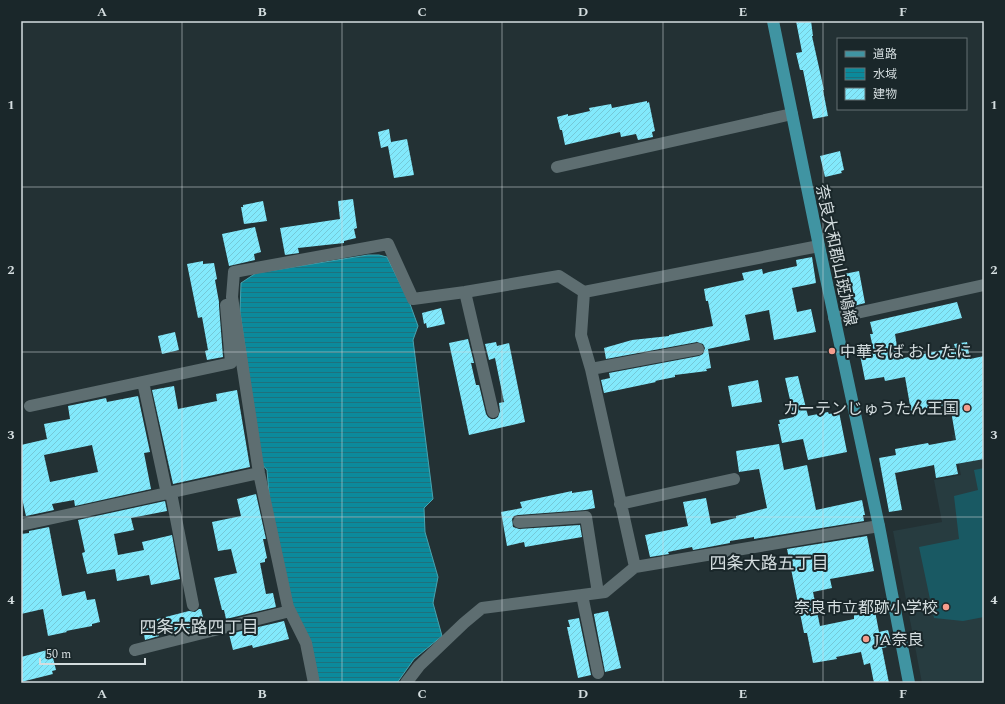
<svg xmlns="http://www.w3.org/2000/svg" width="1005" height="704" viewBox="0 0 1005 704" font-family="Spectral,'Noto Sans JP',serif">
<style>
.built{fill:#273c40}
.pitch{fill:#195963}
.water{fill:url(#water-rules);stroke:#47a3b0}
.building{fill:url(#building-hatch);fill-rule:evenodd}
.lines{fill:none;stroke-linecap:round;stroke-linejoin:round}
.minor{stroke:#5e6e71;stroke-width:12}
.major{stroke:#4094a2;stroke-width:12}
.grid{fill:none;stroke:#d4dddf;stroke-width:1;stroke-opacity:0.55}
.poi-dot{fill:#f49d8d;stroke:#1a272a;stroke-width:1.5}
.labels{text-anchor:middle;stroke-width:4;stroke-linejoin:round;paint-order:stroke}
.street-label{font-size:16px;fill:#d4dddf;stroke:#1a272a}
.poi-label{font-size:16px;fill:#d4dddf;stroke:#1a272a;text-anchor:start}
.neighbourhood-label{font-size:17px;fill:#d4dddf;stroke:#1a272a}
.neatline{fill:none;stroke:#d4dddf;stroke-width:1.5}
.grid-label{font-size:13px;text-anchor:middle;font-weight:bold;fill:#d4dddf}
</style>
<defs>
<pattern id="water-rules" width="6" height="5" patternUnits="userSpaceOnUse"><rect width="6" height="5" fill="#0b8a9c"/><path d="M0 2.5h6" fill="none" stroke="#1e717d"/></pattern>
<pattern id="building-hatch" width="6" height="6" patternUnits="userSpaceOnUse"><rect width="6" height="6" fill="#82e9fc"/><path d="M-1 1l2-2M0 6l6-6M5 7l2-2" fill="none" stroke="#75c8d7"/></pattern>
</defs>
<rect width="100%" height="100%" fill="#233134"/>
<!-- built -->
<path class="built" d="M984 429V683H922L893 531 942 522 934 480 961 475 952 435Z"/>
<!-- pitch -->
<path class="pitch" d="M984 468V617L963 621 934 618 919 547 959 539 954 496 978 490 974 470Z"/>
<!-- water -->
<path class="water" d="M368 255H379L387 257 410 304 418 326 413 340 433 499 424 508 425 532 438 577 433 603 442 636 414 659 397 683H318L291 603 270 506 267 470 261 463 240 312 241 283 256 273Z"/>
<!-- building -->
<path class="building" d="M796 21H811L813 36H812L824 90H823L828 116 813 119 803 70H800L796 53 802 52Z
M647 101V103L649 102 655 131 652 132 653 137 638 140 636 134 621 137 620 132 565 145 562 130H560L557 117 568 114V116L590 111 589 108 611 104 612 108Z
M389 129 391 142 407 139 414 175 394 178 388 146 381 148 378 132Z
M840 151 844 170 841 171 842 173 825 177 820 156Z
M353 199 357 228 354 229 356 238 344 241V243L298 248 299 253 285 255 280 228 340 219 338 201Z
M263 201 267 221 244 224 241 207H243V205Z
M255 227 261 252 254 254 255 260 229 266 222 234Z
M812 257 816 283 792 288 797 312 811 309 816 332 774 340 769 310 745 315 750 340 708 349 711 368 706 369 707 371 675 375V377L655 381 656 382 604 393 601 380 610 378 609 373 699 356 703 354 705 348 703 344 697 342 606 359 604 348 632 340 669 336V335L713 326 708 301H706L704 289 744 280 742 273 762 269 763 274 769 272 797 266 796 260Z
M203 261V264L214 263 217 279 215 280 219 302V306L223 357 207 360 205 351 208 350 202 317 198 318 187 264Z
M859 271 865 303 850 307 844 274Z
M957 302 962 318 895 334 899 359 943 350 955 347 954 344 967 342 970 359 984 356V459L956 464 958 474 936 478 934 465 895 473 902 510 889 512 879 458 896 455 895 449 928 443 929 445 956 440 950 405 911 411 905 377 885 381 884 377 865 380 860 355 874 353 870 334H873L870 322Z
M441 308 445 324 427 328 426 323 424 324 422 313Z
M175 332 179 350 162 354 158 336Z
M468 339 474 363H471L476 385H479L486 414 488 417 491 419H495L498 417 500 411 499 403 504 402 495 358 489 360 485 344 496 342 497 346 509 343 525 422 469 435 449 343Z
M798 376 808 416 828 412 829 414 839 412 847 452 808 460 803 439 782 443 778 424H780L779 420 794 417 785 378Z
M758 380 762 402 732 407 728 386Z
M174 386 178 409 217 401 216 394 237 390 250 467 173 484 152 390Z
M138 396 150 452 144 453 151 489 75 506 74 500 52 504 54 510 26 516 21 494V445L47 439 44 424 70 419 68 406 106 398 107 402ZM92 445 98 472 50 482 44 455Z
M779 444 784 470 807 465 816 510 862 500 865 515H863L864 521 754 539V537L730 541V543L693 550 692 547 668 552 669 554 650 557 645 535 688 526 683 502 706 498 711 524 736 518V516L767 508 759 469 739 472 736 451Z
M592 490 595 508 585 510 518 515 514 516 512 519 513 527 519 529 580 525 582 537 525 547 524 542 507 546 501 512 522 508 520 502 572 491V493Z
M256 494 266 539H263L267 558 265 559V562L260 563 266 594 273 593 276 607 226 619 224 610H222L214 578 237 573 231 549 218 551 212 522 241 516 237 499Z
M165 501 167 511 131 518 134 530 114 534 118 555 144 550 142 542 172 535 180 579 151 585 149 575 117 581 115 569 87 574 82 553 85 552 78 520Z
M49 527 62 596 85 591 87 600 95 599 100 622 92 624V626L66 631 67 632 48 636 43 609 21 614V534L29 533V531Z
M867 536 874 571 830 579 832 588 813 592 820 626 854 619V615L875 611 879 632 888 630 892 646 882 648 889 683H874L870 663 864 665 861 652 836 657 837 659 813 663 807 633H804L787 549Z
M199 609H201L205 625 159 634V636L145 640 142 623 189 611 195 612Z
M608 611 621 668 605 672 594 615V614Z
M579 618 591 675 578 678 567 627H570L568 620Z
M284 621 289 639 253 648 252 645 233 650 229 634Z
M51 649 56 670 52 671 53 674 21 682V657Z"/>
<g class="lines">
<!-- minor -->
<path class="minor" d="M557 167 792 114
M465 292 493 412
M584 292 581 335 591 369 635 567
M834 318 984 285
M591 369 698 349
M143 382 167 494
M30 406 231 363 226 305
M171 493 193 605
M620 504 734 479
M519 522 586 517 598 593
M21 525 259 473
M582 595 598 673
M135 650 290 611
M314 683 306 643 288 607 259 473 232 297 234 272 388 244 413 299 465 292 559 276 584 292 819 246
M406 683 419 666 464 623 482 608 605 592 635 567 879 526"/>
<!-- major -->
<path class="major" d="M773 21 819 246 879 526 909 683"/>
</g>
<!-- grid -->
<path class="grid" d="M182 21V683M342 21V683M502 21V683M663 21V683M823 21V683M21 187H984M21 352H984M21 517H984"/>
<!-- markers -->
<g class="poi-dot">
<circle cx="832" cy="351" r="4"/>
<circle cx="967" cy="408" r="4"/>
<circle cx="946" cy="607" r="4"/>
<circle cx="866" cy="639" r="4"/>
</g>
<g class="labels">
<!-- street labels -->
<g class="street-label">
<text transform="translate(837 255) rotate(78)" y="6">奈良大和郡山斑鳩線</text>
</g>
<!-- poi labels -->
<g class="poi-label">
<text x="840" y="357">中華そば おしたに</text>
<text x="959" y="414" text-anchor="end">カーテンじゅうたん王国</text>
<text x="938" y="613" text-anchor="end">奈良市立都跡小学校</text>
<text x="874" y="645">JA奈良</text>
</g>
<!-- neighbourhood labels -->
<g class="neighbourhood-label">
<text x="769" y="569">四条大路五丁目</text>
<text x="199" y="633">四条大路四丁目</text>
</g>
</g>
<!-- border -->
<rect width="1005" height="704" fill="none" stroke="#1a272a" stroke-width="44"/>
<!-- legend -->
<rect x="837" y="38" width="130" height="72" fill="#1a272a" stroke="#647072"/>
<rect x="845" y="51" width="20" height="6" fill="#4094a2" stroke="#647072"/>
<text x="873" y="58" font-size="12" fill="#d4dddf">道路</text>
<rect x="845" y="68" width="20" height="12" fill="url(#water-rules)" stroke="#647072"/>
<text x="873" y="78" font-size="12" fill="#d4dddf">水域</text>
<rect x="845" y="88" width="20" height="12" fill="url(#building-hatch)" stroke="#647072"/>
<text x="873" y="98" font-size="12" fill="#d4dddf">建物</text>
<!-- scale -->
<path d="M40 658v6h105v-6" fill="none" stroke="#d4dddf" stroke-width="2"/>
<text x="46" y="658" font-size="12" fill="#d4dddf" stroke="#1a272a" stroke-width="3" paint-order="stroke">50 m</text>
<rect x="22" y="22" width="961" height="660" class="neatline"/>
<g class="grid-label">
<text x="102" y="16">A</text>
<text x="262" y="16">B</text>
<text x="422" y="16">C</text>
<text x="583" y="16">D</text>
<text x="743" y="16">E</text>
<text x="903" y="16">F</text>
<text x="11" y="109">1</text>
<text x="994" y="109">1</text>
<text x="11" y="274">2</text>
<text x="994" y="274">2</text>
<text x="11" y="439">3</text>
<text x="994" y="439">3</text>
<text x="11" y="604">4</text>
<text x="994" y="604">4</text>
<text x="102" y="698">A</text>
<text x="262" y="698">B</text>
<text x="422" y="698">C</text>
<text x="583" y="698">D</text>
<text x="743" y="698">E</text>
<text x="903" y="698">F</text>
</g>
</svg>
